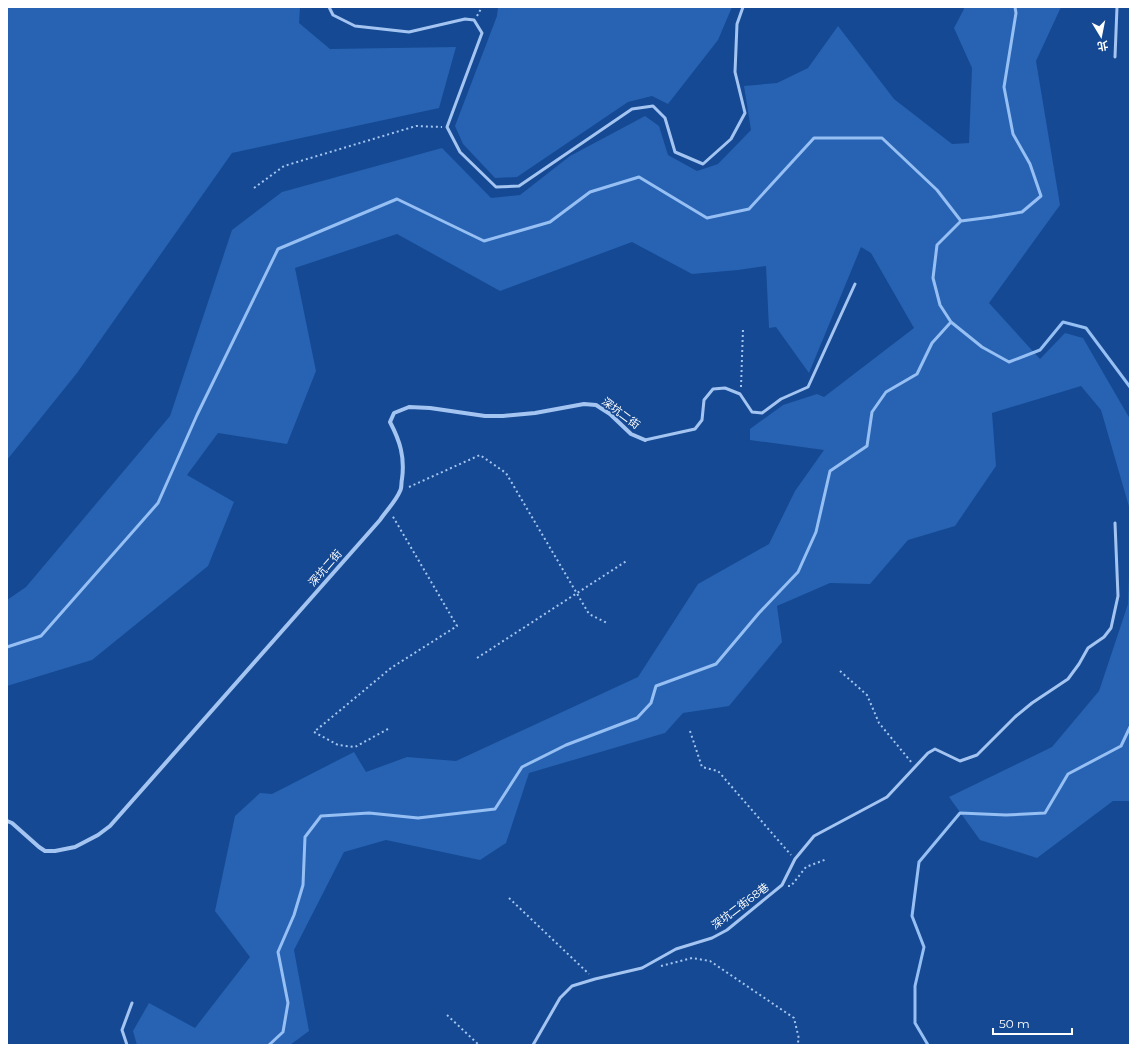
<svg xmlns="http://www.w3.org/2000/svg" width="1137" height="1052" viewBox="0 0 1137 1052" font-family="Montserrat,'Noto Sans TC',sans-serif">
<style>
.green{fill:#2763b2}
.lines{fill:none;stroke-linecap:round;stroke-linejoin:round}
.stream{stroke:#96bff4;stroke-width:3}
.path{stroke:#a4c5f1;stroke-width:2;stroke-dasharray:2 3;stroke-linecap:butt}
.lane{stroke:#a4c5f1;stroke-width:3}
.street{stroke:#a4c5f1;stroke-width:4}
.labels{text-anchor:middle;stroke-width:3.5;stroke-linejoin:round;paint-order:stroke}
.street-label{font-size:11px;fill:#fff;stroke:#154993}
</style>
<rect width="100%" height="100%" fill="#154993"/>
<!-- green -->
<path class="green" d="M7 7H300L299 23 330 49 456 47 439 108 232 153 77 373 7 460Z
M498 7H732L718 40 668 104 652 96 628 102 517 177 495 178 463 144 455 126 497 16Z
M963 7H1061L1036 61 1060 205 989 303 1040 359 1065 333 1083 338 1130 419V510L1101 410 1081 386 992 413 996 466 955 526 908 540 870 584 830 583 777 606 782 642 729 706 683 713 665 733 529 773 506 843 480 860 386 840 344 852 294 950 309 1031 290 1045H137L133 1031 149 1003 195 1028 250 957 215 911 235 816 260 793 272 794 354 752 366 772 407 757 456 761 638 677 698 584 769 544 795 491 824 450 750 440V429L783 405 817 394 824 397 914 328 871 253 861 247 809 373 776 327 769 328 766 266 738 270 692 274 632 242 500 291 397 234 295 268 316 371 287 444 218 433 187 475 234 502 208 566 92 660 7 686V600L26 587 170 416 232 230 282 192 442 148 491 198 520 195 570 156 645 116 659 126 668 155 697 171 718 164 751 130 744 86 777 83 808 68 838 26 894 99 952 144 969 143 972 68 954 28 964 9Z
M1130 548V801H1113L1037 858 980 840 949 797 1052 747 1099 691 1128 604Z"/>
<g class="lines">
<!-- stream -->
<path class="stream" d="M951 322 982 347 1009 362 1040 350 1063 322 1086 328 1130 387
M7 647 41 636 158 503 197 415 278 249 397 199 484 241 550 222 590 192 639 177 707 218 749 209 814 138H882L937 190 961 221
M269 1045 283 1032 288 1003 278 952 294 915 303 885 305 837 321 816 369 813 418 818 495 809 522 767 566 745 637 718 651 703 656 686 716 664 759 613 798 572 816 532 830 471 867 446 872 412 886 392 917 374 932 343 951 322 940 305 933 278 937 245 961 221 992 217 1022 212 1041 196 1030 164 1013 134 1004 87 1016 13 1015 7
M928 1045 915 1023V986L924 947 912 916 919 862 960 813 1006 815 1045 813 1068 774 1121 746 1130 727"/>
<!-- path -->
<path class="path" d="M477 16 482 7
M254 188 284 166 416 126 442 127
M741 387 743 329
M409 487 480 455 506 473 589 614 607 623
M477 658 628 560
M840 671 867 695 879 723 912 763
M388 729 355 747 338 745 314 732 391 668 457 626 392 515
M690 731 702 767 718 771 791 855
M788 886H791L806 867 827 859
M509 898 589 974
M661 966 692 958 710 961 794 1018 799 1039 797 1045
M447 1015 479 1045"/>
<!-- lane -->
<path class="lane" d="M329 7 333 15 355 26 409 32 465 19 474 20 482 33 447 127 460 152 496 187 519 186 632 109 653 106 665 118 675 152 703 164 731 139 745 113 735 72 737 24 743 7
M1115 57 1117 7
M645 440 695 429 702 420 704 400 713 389 725 388 740 394 752 412 762 413 781 399 808 387 855 284
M127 1045 122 1030 132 1003
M533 1045 560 998 572 986 595 979 642 968 676 949 712 938 727 930 782 885 795 859 814 836 887 797 928 753 935 749 960 761 977 755 1015 717 1032 703 1068 679 1079 664 1088 648 1104 637 1111 628 1118 596 1115 523"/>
<!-- street -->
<path class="street" d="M7 821 12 823 39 847 45 851H55L75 847 98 835 110 826 380 520C386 511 396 501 400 491 402 488 401 483 402 479 405 457 400 441 390 422L394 413 409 407 430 408 485 416H503L535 413 584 404 596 405 610 414 631 434 645 440"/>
</g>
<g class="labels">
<!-- street labels -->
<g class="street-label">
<text transform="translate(621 413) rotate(37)" y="4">深坑二街</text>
<text transform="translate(325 568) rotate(-49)" y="4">深坑二街</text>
<text transform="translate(740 906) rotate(-37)" y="4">深坑二街68巷</text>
</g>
</g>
<!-- border -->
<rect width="1137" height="1052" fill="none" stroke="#ffffff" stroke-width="16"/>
<!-- north arrow -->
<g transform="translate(1101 36) rotate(170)" stroke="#154993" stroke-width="3" paint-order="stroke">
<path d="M0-3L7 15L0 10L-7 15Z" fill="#ffffff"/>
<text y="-6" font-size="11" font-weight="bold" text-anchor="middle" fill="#ffffff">北</text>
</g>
<!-- scale -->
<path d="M993 1028v6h79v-6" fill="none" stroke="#ffffff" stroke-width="2"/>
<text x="999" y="1028" font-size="12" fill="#ffffff" stroke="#154993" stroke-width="3" paint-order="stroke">50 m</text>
</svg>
